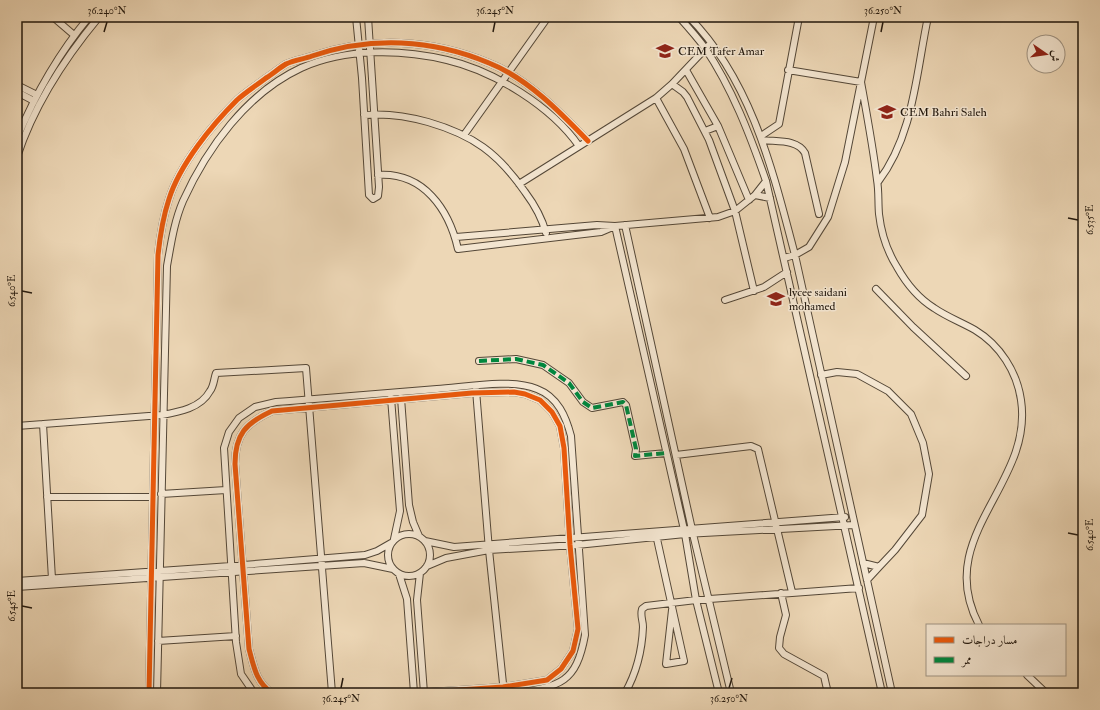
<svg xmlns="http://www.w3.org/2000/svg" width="1100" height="710" viewBox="0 0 1100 710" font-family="'IM FELL Double Pica',Amiri,serif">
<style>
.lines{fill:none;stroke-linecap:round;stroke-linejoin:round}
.minor-casing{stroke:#544737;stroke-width:8}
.minor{stroke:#f3e5d0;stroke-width:6}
.quiet{stroke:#00873e;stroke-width:4;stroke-dasharray:8 4;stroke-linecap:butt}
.cycleway-casing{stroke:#f3e5d0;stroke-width:8}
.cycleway{stroke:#e8590c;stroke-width:5}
.ticks{fill:none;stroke:#21170d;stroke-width:1.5}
.labels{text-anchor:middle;stroke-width:3;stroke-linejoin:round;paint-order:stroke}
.poi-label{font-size:12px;fill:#21170d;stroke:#f3e5d0;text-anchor:start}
.neatline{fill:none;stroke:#21170d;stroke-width:1.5}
.ticks-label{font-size:10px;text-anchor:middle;fill:#21170d}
</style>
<rect width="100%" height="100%" fill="#edd7b6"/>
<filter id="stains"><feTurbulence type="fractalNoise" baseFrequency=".005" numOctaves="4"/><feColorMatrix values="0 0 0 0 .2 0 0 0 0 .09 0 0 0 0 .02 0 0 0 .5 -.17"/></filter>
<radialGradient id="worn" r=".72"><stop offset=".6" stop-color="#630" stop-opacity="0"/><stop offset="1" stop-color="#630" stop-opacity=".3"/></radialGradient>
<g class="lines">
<!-- minor casing -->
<g class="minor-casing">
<path id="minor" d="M53 17 74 35
M356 17 362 78 369 195 373 199 378 196 379 187 368 17
M679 17C688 27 697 37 705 48 732 88 750 135 766 181L882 693
M689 17C752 81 773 172 795 255L892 693
M686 70 718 126 749 200
M788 70 861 82C867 115 873 147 877 180 879 191 878 203 879 214 881 232 887 251 897 267 906 283 918 298 934 308 947 317 961 322 975 330 1000 345 1017 372 1021 400 1034 485 932 536 979 625
M672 84 683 92 687 97 709 140 735 211 754 291
M17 85 37 95
M17 92 34 101
M656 98 684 149 710 218
M364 115C386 113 407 116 428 122 473 135 498 153 525 192 534 204 542 218 546 233
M705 131 718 126
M464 135 548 17
M761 136 779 124 799 17
M17 138C35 95 59 53 89 17
M762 140C777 142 797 139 805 153L819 214
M17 157C34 105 64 59 99 17
M378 175C424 172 449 210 458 249L601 232 615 226 597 225 456 237
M766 181 755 195 770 198
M878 182C914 135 916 73 928 17
M519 184 656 98 672 84 708 46
M625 225 693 534 731 693
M784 258 795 255 809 247 828 217 845 162 874 17
M876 289 913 327 966 376
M725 300 764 287 787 272
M479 361 516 359 543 365 569 383 583 402 592 408 623 402 626 405 636 449 635 456 666 453
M821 375 837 372 857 374 888 391 911 414 923 443 929 474 922 515 895 550 879 567
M476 390 489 550 504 693
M391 398 400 511 394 539
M401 398 409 505 413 522 419 536
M43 424 52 579
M17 426 162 415C179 412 201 408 210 391 214 386 214 378 216 373L306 368 332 693
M676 455 751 446 758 449 792 592
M161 494 226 490
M47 497H153
M388 555a21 21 0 1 1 42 0a21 21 0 1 1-42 0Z
M657 539 684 661 666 664 672 610
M425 541 454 547 845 517
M863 563 879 567 867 580
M427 566 446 558 489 550 577 545 685 534 854 525
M420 573 417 600 424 693
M399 574 407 599 414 693
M17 581 231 566 365 555 377 551 391 543
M17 587 364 563 393 569
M781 593 786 615 780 637 779 648 784 654 824 676 827 689 826 693
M158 641 236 636
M1027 675 1046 693
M149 693 158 255C160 236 163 217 169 199 180 164 212 125 237 100 246 92 257 85 266 78 273 74 279 68 286 64 294 60 304 59 312 56 371 36 432 39 489 63 527 78 560 112 588 141
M157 693 167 266C171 244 174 222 183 201 207 148 247 93 301 68 346 48 401 49 447 60 494 71 551 106 579 146
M254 693 241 674 236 642 224 448 229 432 239 418 255 407 276 402C330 398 384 393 437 389 466 387 510 378 537 389 558 397 566 417 571 436L585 635C576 684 560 686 515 693
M272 693C256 682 254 667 249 649L235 464C235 434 246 423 272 411L472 393 514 392 525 394 540 400 552 412 560 426 564 448 570 545 578 629 573 651 561 669 547 680 503 687 415 693
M625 693C637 672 642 651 643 627 643 620 640 616 642 609L646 606 696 600 859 588
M719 693 696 600 685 534 615 226 718 217 735 211 755 195"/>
</g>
<!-- minor -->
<use href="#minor" class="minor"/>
<!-- quiet -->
<path class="quiet" d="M479 361 516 359 543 365 569 383 583 402 592 408 623 402 626 405 636 449 635 456 666 453"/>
<!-- cycleway casing -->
<g class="cycleway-casing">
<path id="cycleway" d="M149 693 158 255C160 236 163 217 169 199 180 164 212 125 237 100 246 92 257 85 266 78 273 74 279 68 286 64 294 60 304 59 312 56 371 36 432 39 489 63 527 78 560 112 588 141
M272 693C256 682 254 667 249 649L235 464C235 434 246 423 272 411L472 393 514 392 525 394 540 400 552 412 560 426 564 448 570 545 578 629 573 651 561 669 547 680 503 687 415 693"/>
</g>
<!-- cycleway -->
<use href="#cycleway" class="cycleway"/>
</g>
<!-- ticks -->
<path class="ticks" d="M104 32 107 22M493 32 495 22M881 32 883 22M1068 218 1078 220M22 291 32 293M1068 533 1078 535M22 606 32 608M341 688 343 678M729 688 732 678"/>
<!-- icons -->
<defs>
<g id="school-bare" transform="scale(1.38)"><path d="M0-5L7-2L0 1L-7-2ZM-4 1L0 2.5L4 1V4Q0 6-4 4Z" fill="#8f2418" stroke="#f3e5d0" stroke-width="2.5" paint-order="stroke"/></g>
</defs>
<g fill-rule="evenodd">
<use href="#school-bare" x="665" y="51"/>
<use href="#school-bare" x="887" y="112"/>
<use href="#school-bare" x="776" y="299"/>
</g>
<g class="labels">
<!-- poi labels -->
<g class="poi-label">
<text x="678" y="55">CEM Tafer Amar</text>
<text x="900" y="116">CEM Bahri Saleh</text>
<text x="789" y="296">lycee saidani<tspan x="789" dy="14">mohamed</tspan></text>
</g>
</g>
<!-- margin -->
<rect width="1100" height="710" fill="none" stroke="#edd7b6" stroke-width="44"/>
<!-- legend -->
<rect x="926" y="624" width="140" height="52" fill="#f3e5d0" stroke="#9f9382"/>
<rect x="934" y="637" width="20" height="6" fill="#e8590c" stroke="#9f9382"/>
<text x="962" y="644" font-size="12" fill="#21170d">مسار دراجات</text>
<rect x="934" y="657" width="20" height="6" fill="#00873e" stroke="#9f9382"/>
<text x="962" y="664" font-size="12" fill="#21170d">ممر</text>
<!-- north arrow -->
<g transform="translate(1046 54) rotate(103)"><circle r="19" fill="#f3e5d0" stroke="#9f9382"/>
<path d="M0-3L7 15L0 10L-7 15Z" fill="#8f2418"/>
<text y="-6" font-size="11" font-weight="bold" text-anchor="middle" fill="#21170d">ش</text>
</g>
<rect x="22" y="22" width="1056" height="666" class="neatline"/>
<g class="ticks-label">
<text x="107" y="14">36.240°N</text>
<text x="495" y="14">36.245°N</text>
<text x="883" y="14">36.250°N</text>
<text transform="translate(1089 220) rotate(-90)" y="4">6.535°E</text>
<text transform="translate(11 291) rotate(-90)" y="4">6.540°E</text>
<text transform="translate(1089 535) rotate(-90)" y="4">6.540°E</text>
<text transform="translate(11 606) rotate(-90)" y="4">6.545°E</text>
<text x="341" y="702">36.245°N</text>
<text x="729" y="702">36.250°N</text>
</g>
<rect width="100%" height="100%" filter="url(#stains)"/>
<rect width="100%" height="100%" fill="url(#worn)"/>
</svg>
